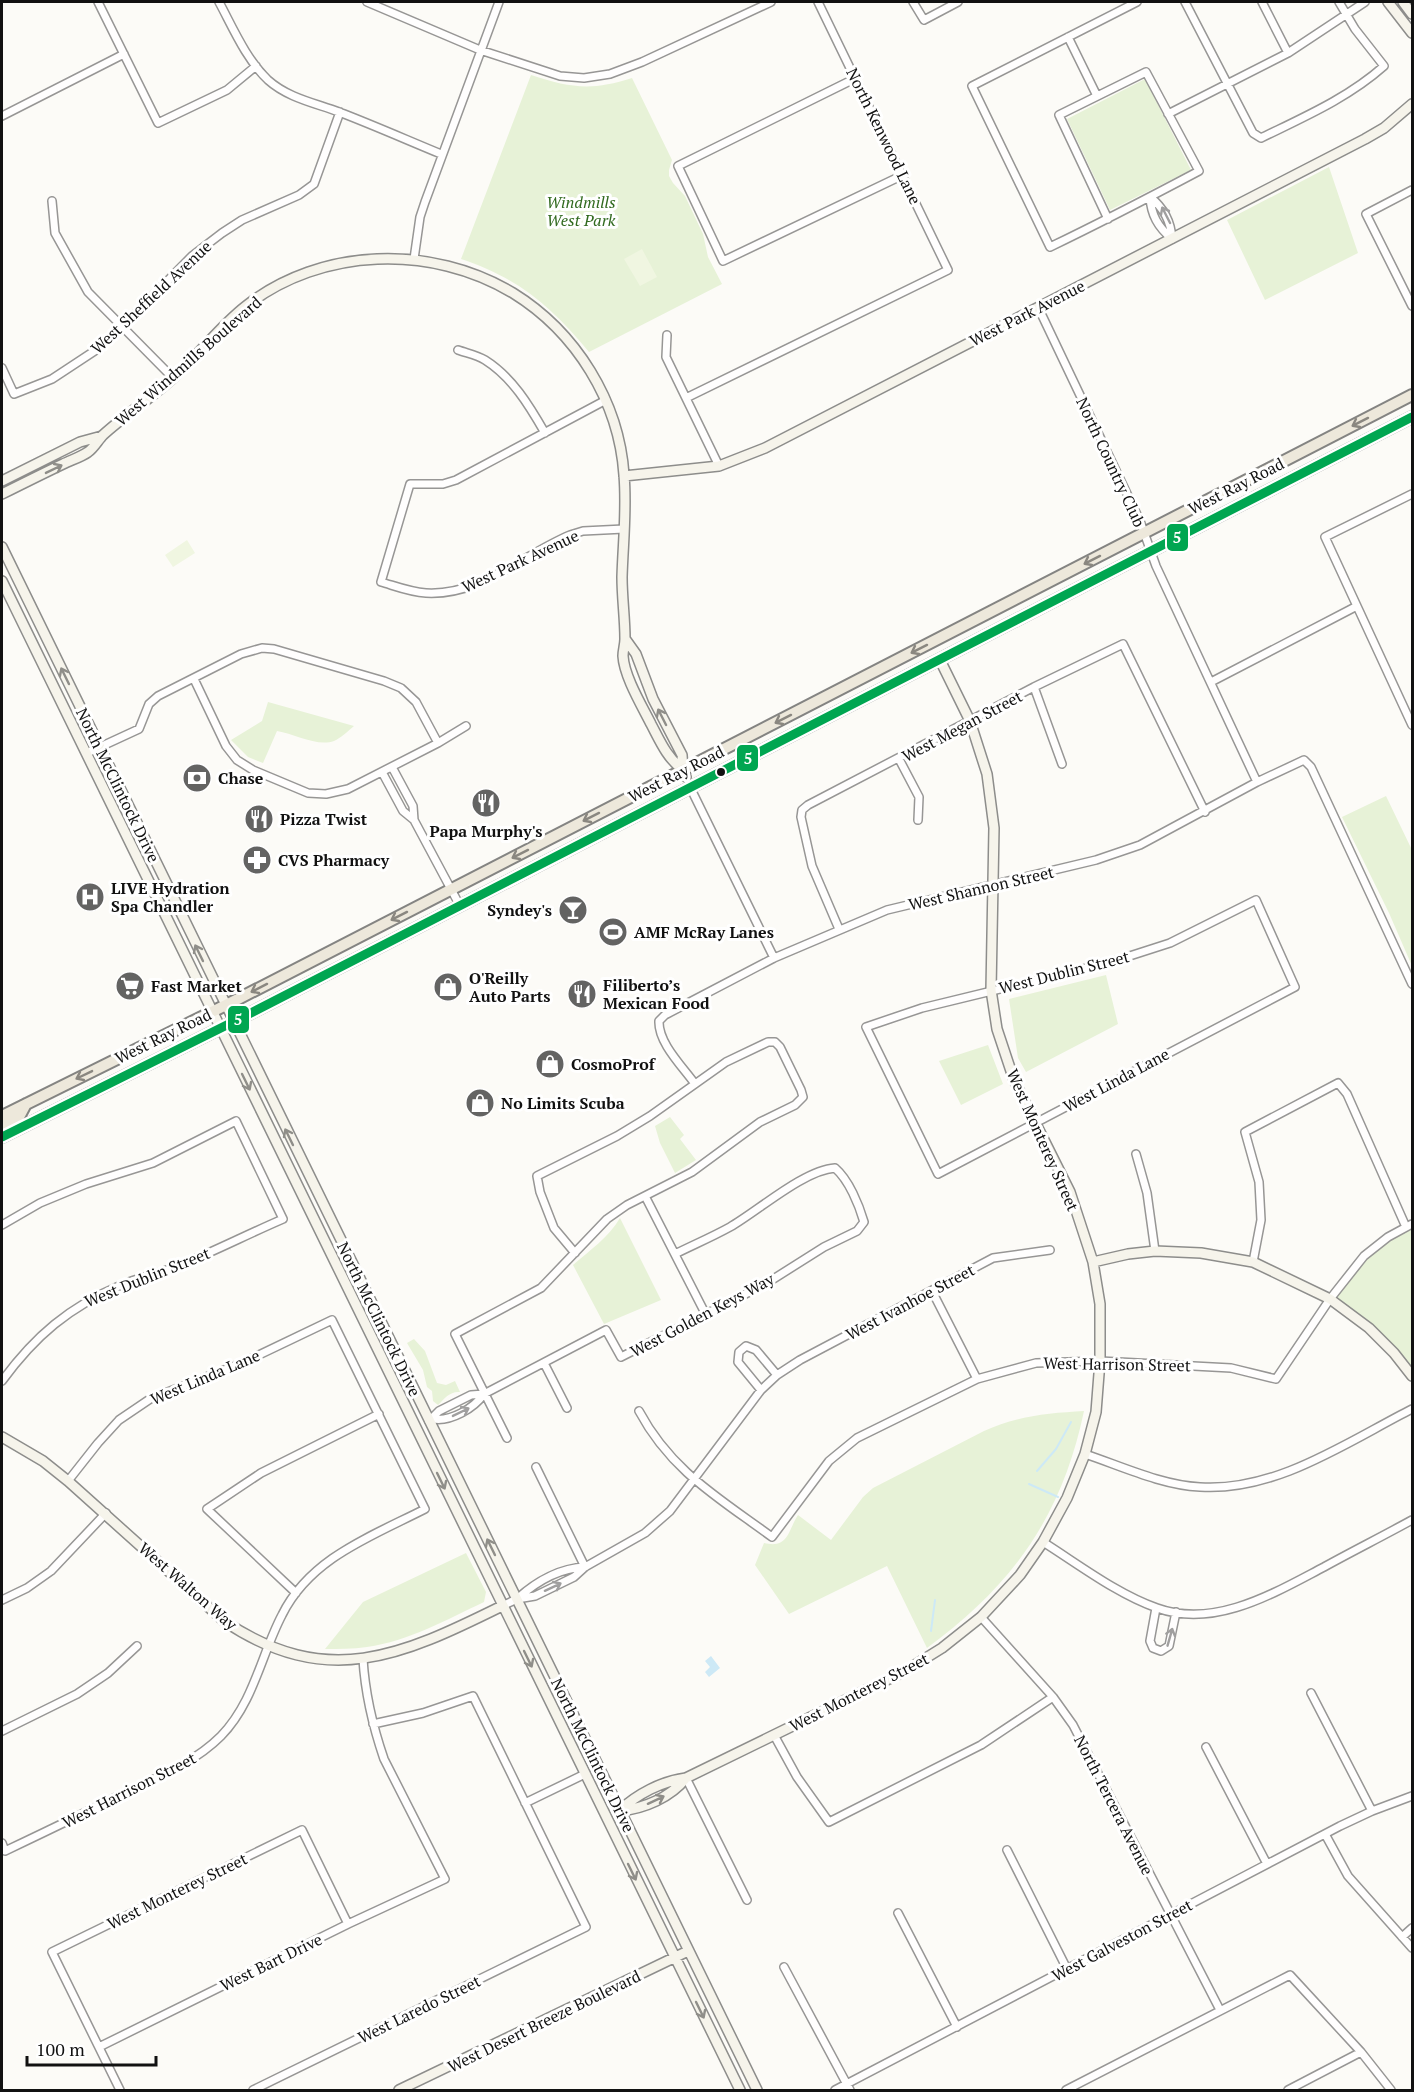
<svg xmlns="http://www.w3.org/2000/svg" width="1414" height="2092" viewBox="0 0 1414 2092" font-family="'PT Serif',serif">
<style>
.green{fill:#e7f2d7}
.pitch{fill:#f0f6e1}
.water{fill:#cde9f6}
.lines{fill:none;stroke-linecap:round;stroke-linejoin:round}
.stream{stroke:#cde9f6;stroke-width:2}
.street-casing{stroke:#979695;stroke-width:10}
.secondary-casing{stroke:#8d8d8b;stroke-width:12}
.primary-casing{stroke:#848482;stroke-width:14}
.street{stroke:#fffefe;stroke-width:7}
.secondary{stroke:#f6f4eb;stroke-width:9}
.primary{stroke:#ede8db;stroke-width:10}
.bus-1-casing{stroke:#fff;stroke-width:14}
.bus-1{stroke:#00a651;stroke-width:9}
.oneway{stroke:#a09f9f}
.oneway2{stroke:#8a8780}
.oneway3{stroke:#8f8e89}
.bus-dot{fill:#111;stroke:#fff;stroke-width:2}
.labels{text-anchor:middle;stroke-width:6;stroke-linejoin:round;paint-order:stroke}
.street-label{font-size:16px;fill:#111;stroke:#fff}
.park-label{font-size:16px;font-style:italic;fill:#316a1f;stroke:#fff}
.poi-label{font-size:16px;font-weight:bold;fill:#111;stroke:#fff;text-anchor:start}
.line-badge{stroke:#fff;stroke-width:2}
.badge-label{font-size:16px;text-anchor:middle;font-weight:bold;fill:#fff}
</style>
<rect width="100%" height="100%" fill="#fcfbf7"/>
<!-- green -->
<path class="green" d="M531 75C570 88 592 91 632 78L672 160 669 170V176L673 183 685 196 703 234 708 257 722 284 589 352C551 306 518 278 461 259Z
M1145 79 1191 170 1110 210 1067 119Z
M1329 167 1358 253 1265 300 1227 220Z
M268 702 354 726C348 731 341 738 334 741 317 747 295 734 277 731L263 763 248 757 231 740 262 721Z
M1386 796 1412 850V966L1389 913 1342 817Z
M1106 975 1118 1024 1026 1072 1018 1058 1009 999Z
M988 1045 1003 1084 961 1105 939 1061Z
M670 1117 684 1135 680 1139 696 1160 675 1173 660 1143 655 1126Z
M620 1218 661 1300 604 1324 573 1265C590 1250 608 1238 620 1218Z
M1412 1224V1376L1394 1353 1330 1299 1364 1256Z
M414 1339 425 1351 437 1383 446 1385 455 1381 460 1392C450 1391 445 1398 438 1405L433 1401 432 1391 427 1387 423 1370 407 1343Z
M1084 1411C1062 1516 1013 1585 927 1648L887 1566 789 1614 755 1565 764 1543C789 1549 788 1530 798 1515L831 1540 863 1497 873 1488 984 1431C1016 1416 1049 1413 1084 1411Z
M466 1553 486 1592 484 1602C446 1620 409 1641 367 1647 353 1649 338 1649 325 1649L363 1602Z"/>
<!-- pitch -->
<path class="pitch" d="M642 249 657 277 640 286 624 259Z
M187 540 195 553 173 567 165 555Z"/>
<!-- water -->
<path class="water" d="M711 1656 720 1668 709 1677 705 1672 710 1667 705 1661Z"/>
<g class="lines">
<!-- stream -->
<path class="stream" d="M1037 1471 1056 1449 1071 1422
M1029 1484 1058 1497
M931 1631 935 1600"/>
<!-- street casing -->
<g class="street-casing">
<path id="street" d="M98 2 158 123 227 90 256 66
M219 2C233 28 246 59 268 80 288 98 315 103 339 112 373 125 407 140 441 154
M367 2 480 50 560 76 584 78 610 74 642 62 771 2
M913 2 924 20 958 2
M1185 2 1253 133 1261 138C1304 117 1348 98 1384 66L1355 29 1339 2
M1262 2 1288 53
M1068 37 1097 96
M856 78 678 166 723 261 903 175
M1168 114 1288 53 1365 2
M2 116 124 54
M1412 190 1366 214 1412 306
M1150 197C1164 208 1171 221 1172 239
M1150 197C1151 215 1158 227 1172 239
M52 201 55 233 88 292 173 378
M1108 219 1059 115 1146 72 1199 171C1150 197 1100 223 1050 247L972 86 1137 2
M414 259 420 217 425 202 499 2
M1038 307 1140 521 1156 566 1257 782
M667 335 666 357 719 466
M458 350C466 353 477 355 485 360 512 377 529 405 545 433
M2 368 14 394 52 379 96 350 123 326 192 256 222 233 242 220 299 195 314 184 340 112
M686 398 948 270 818 2
M606 400 456 480 443 484H410L381 582C395 586 410 592 426 593 481 596 522 555 570 535L583 531 624 529
M1412 494 1325 537 1412 725
M194 679 226 746 237 760 253 770 308 793 326 794 348 789 438 743 466 726
M1211 682 1357 606
M1034 687 1062 764
M87 753 139 729 149 704 158 696 241 654 262 648 274 649 384 681 401 688 416 702 438 743
M899 759 919 797 918 820
M392 767 413 806 414 820 460 906
M382 772 403 811 414 820
M689 785 774 958
M1256 900 1295 987 938 1174 866 1027 922 1008 1111 962 1170 943Z
M839 929 812 866 801 817 802 810 808 805 1034 687 1123 644 1205 812
M695 1084C683 1067 658 1043 659 1021L665 1015 774 958 887 910 1096 860 1140 845 1257 782 1304 760 1311 767 1412 984
M1136 1154 1147 1193 1155 1251
M645 1196 706 1315
M2 1225 40 1203 86 1184 153 1163 236 1121 283 1219C248 1234 213 1252 178 1266 159 1274 139 1277 121 1285 69 1307 35 1336 2 1381
M1253 1262 1261 1220 1259 1182 1245 1132 1338 1083 1347 1094 1406 1227
M932 1291 977 1379
M544 1363 567 1408
M761 1390 738 1362 739 1352 746 1346 756 1350 777 1375
M639 1411C671 1471 719 1498 772 1537L829 1461 857 1438 977 1379 1036 1363 1100 1361 1231 1368 1276 1379 1330 1299 1364 1256 1388 1237 1412 1224
M433 1419C451 1422 474 1408 484 1394
M429 1421 439 1411 471 1395 484 1394 606 1330 621 1357 767 1283 824 1247 857 1231 864 1222C859 1205 849 1180 835 1168 804 1170 758 1211 730 1227 712 1237 693 1245 675 1254
M507 1438 455 1334 541 1288 607 1219 627 1205 692 1172 760 1122 795 1105 803 1097 801 1090 780 1047 775 1042H768L726 1062 650 1116 617 1136 537 1176 540 1192 554 1228 575 1253
M1085 1454C1121 1466 1161 1485 1200 1487 1276 1492 1347 1442 1412 1409
M536 1467 585 1567
M1043 1542C1078 1564 1117 1594 1157 1608 1215 1629 1274 1593 1324 1567 1353 1551 1383 1536 1412 1520
M296 1593 207 1509 261 1473 379 1414
M518 1598C537 1581 561 1568 585 1567
M2 1600 27 1588 51 1571 106 1513
M502 1606 517 1599 535 1596 574 1577 585 1567 645 1533 670 1511 761 1390 777 1375 800 1360 993 1258 1050 1250
M1156 1608 1150 1641 1153 1648 1161 1651 1169 1646 1176 1612
M981 1617 1053 1697 1073 1725 1220 2010
M1311 1693 1372 1811
M2 1731 77 1694 108 1673 137 1646
M774 1735 797 1777 829 1822 981 1745 1053 1697
M1206 1747 1267 1864
M686 1778 747 1900
M525 1803 585 1774
M1325 1834 1348 1876 1412 1948
M2 1843 5 1851C45 1832 85 1813 124 1793 158 1777 194 1763 221 1736 254 1702 261 1655 282 1615 310 1558 372 1536 425 1509L332 1320 242 1363 150 1399 119 1420 98 1443 68 1481
M1007 1850 1067 1969
M898 1913 957 2027
M1402 1937 1412 1928
M784 1967 850 2090
M99 2047 348 1924 445 1879 384 1759C373 1727 365 1692 363 1659
M120 2090 52 1952 302 1830 348 1924
M253 2090 586 1927 473 1696 423 1713 373 1724
M835 2090 1340 1826 1372 1811 1412 1796
M1066 2090 1290 1975 1361 2052 1391 2090
M1288 2090 1361 2052"/>
</g>
<!-- secondary casing -->
<g class="secondary-casing">
<path id="secondary" d="M1388 2 1412 33
M1403 2 1412 14
M624 476 719 466 765 448 1365 139 1384 128 1412 104
M2 481 80 442 102 436
M2 494C22 484 42 474 63 464 71 460 81 457 88 452 94 448 98 440 103 435 125 415 151 398 173 378 199 355 219 327 246 306 321 247 432 244 513 293 576 332 619 401 624 475 627 509 623 543 622 577 622 598 625 618 625 639 625 645 623 650 623 656 624 676 642 706 651 724 660 741 667 758 683 770
M2 547 757 2090
M2 581 740 2090
M626 640 636 654 653 699 682 755 683 770 686 777
M1093 1262 1128 1254 1155 1251 1201 1253 1253 1262 1330 1299 1369 1328 1394 1353 1412 1376
M2 1437 43 1461 68 1481 224 1621C327 1690 401 1656 502 1606
M619 1811C637 1794 662 1781 686 1778L905 1671 942 1648 981 1617 1020 1575 1043 1542 1067 1498 1085 1454 1096 1412 1100 1361V1304L1093 1262 1070 1192 1014 1080 997 1029 991 990 994 828 987 774 970 721 940 660
M619 1811C644 1809 671 1797 686 1778
M399 2090 688 1951"/>
</g>
<!-- primary casing -->
<g class="primary-casing">
<path id="primary" d="M2 1116 238 999 1412 395
M2 1127 18 1119 26 1104
M2 1137 247 1015 1412 417"/>
</g>
<!-- street -->
<use href="#street" class="street"/>
<!-- secondary -->
<use href="#secondary" class="secondary"/>
<!-- primary -->
<use href="#primary" class="primary"/>
<!-- bus-1 casing -->
<g class="bus-1-casing">
<path id="bus-1" d="M2 1137 247 1015 1412 417"/>
</g>
<!-- bus-1 -->
<use href="#bus-1" class="bus-1"/>
</g>
<!-- one-way arrows -->
<defs><path id="oneway-shaft" d="M-6 0H5M1.5-3L5.5 0L1.5 3" fill="none" stroke-width="1.6" stroke-linecap="round" stroke-linejoin="round" transform="scale(1.5)"/></defs>
<g class="oneway">
<use href="#oneway-shaft" transform="translate(1166 215) rotate(-117)"/>
<use href="#oneway-shaft" transform="translate(461 1412) rotate(-26)"/>
<use href="#oneway-shaft" transform="translate(553 1587) rotate(-25)"/>
<use href="#oneway-shaft" transform="translate(1170 1637) rotate(-74)"/>
</g>
<g class="oneway2">
<use href="#oneway-shaft" transform="translate(1360 422) rotate(153)"/>
<use href="#oneway-shaft" transform="translate(1092 560) rotate(153)"/>
<use href="#oneway-shaft" transform="translate(919 649) rotate(153)"/>
<use href="#oneway-shaft" transform="translate(783 719) rotate(153)"/>
<use href="#oneway-shaft" transform="translate(591 817) rotate(153)"/>
<use href="#oneway-shaft" transform="translate(520 854) rotate(153)"/>
<use href="#oneway-shaft" transform="translate(399 916) rotate(153)"/>
<use href="#oneway-shaft" transform="translate(259 988) rotate(153)"/>
<use href="#oneway-shaft" transform="translate(84 1075) rotate(154)"/>
</g>
<g class="oneway3">
<use href="#oneway-shaft" transform="translate(54 469) rotate(-26)"/>
<use href="#oneway-shaft" transform="translate(65 676) rotate(-116)"/>
<use href="#oneway-shaft" transform="translate(662 717) rotate(-117)"/>
<use href="#oneway-shaft" transform="translate(199 953) rotate(-116)"/>
<use href="#oneway-shaft" transform="translate(246 1082) rotate(64)"/>
<use href="#oneway-shaft" transform="translate(289 1137) rotate(-116)"/>
<use href="#oneway-shaft" transform="translate(441 1481) rotate(64)"/>
<use href="#oneway-shaft" transform="translate(491 1547) rotate(-116)"/>
<use href="#oneway-shaft" transform="translate(528 1659) rotate(64)"/>
<use href="#oneway-shaft" transform="translate(656 1800) rotate(-25)"/>
<use href="#oneway-shaft" transform="translate(632 1872) rotate(64)"/>
<use href="#oneway-shaft" transform="translate(700 2010) rotate(64)"/>
</g>
<!-- icons -->
<defs>
<g id="bank-disc" transform="scale(1.5)"><circle r="9.5" fill="#636362" stroke="#fff"/><path d="M-6-4H6V4H-6ZM0-2.3a2.3 2.3 0 1 0 0 4.6a2.3 2.3 0 1 0 0-4.6Z" fill="#fff"/></g>
<g id="restaurant-disc" transform="scale(1.5)"><circle r="9.5" fill="#636362" stroke="#fff"/><path d="M-5-6h1v4h1v-4h1v4h1v-4h1v5L-1.5 .5V6h-2V.5L-5-1ZM5-6V6H3V1.5H1.5Q1.5-4 5-6Z" fill="#fff"/></g>
<g id="pharmacy-disc" transform="scale(1.5)"><circle r="9.5" fill="#636362" stroke="#fff"/><path d="M-2-6h4v4h4v4h-4v4h-4v-4h-4v-4h4Z" fill="#fff"/></g>
<g id="hospital-disc" transform="scale(1.5)"><circle r="9.5" fill="#636362" stroke="#fff"/><path d="M-5-5h3v3.5h4V-5h3V5h-3V1.5h-4V5h-3Z" fill="#fff"/></g>
<g id="bar-disc" transform="scale(1.5)"><circle r="9.5" fill="#636362" stroke="#fff"/><path d="M-6-5H6L.8 .8V4.5H3.5V6h-7V4.5H-.8V.8Z" fill="#fff"/></g>
<g id="stadium-disc" transform="scale(1.5)"><circle r="9.5" fill="#636362" stroke="#fff"/><path d="M0-5a6.5 5 0 1 0 0 10a6.5 5 0 1 0 0-10ZM-3.5-1.8h7v3.6h-7Z" fill="#fff"/></g>
<g id="supermarket-disc" transform="scale(1.5)"><circle r="9.5" fill="#636362" stroke="#fff"/><path d="M-6-5.5h2.5l.6 2H6L4.5 2H-2.5L-4.4-4H-6ZM-1.5 3.2a1.3 1.3 0 1 0 .1 0ZM3 3.2a1.3 1.3 0 1 0 .1 0Z" fill="#fff"/></g>
<g id="shop-disc" transform="scale(1.5)"><circle r="9.5" fill="#636362" stroke="#fff"/><path d="M-5-2.5h2.3a2.7 3.5 0 0 1 5.4 0H5L5.5 6h-11ZM-1.5-2.5h3a1.5 2.3 0 0 0-3 0Z" fill="#fff"/></g>
</defs>
<g fill-rule="evenodd">
<use href="#bank-disc" x="197" y="778"/>
<use href="#restaurant-disc" x="486" y="803"/>
<use href="#restaurant-disc" x="259" y="819"/>
<use href="#pharmacy-disc" x="257" y="860"/>
<use href="#hospital-disc" x="90" y="897"/>
<use href="#bar-disc" x="573" y="910"/>
<use href="#stadium-disc" x="613" y="932"/>
<use href="#supermarket-disc" x="130" y="986"/>
<use href="#shop-disc" x="448" y="987"/>
<use href="#restaurant-disc" x="582" y="994"/>
<use href="#shop-disc" x="550" y="1064"/>
<use href="#shop-disc" x="480" y="1103"/>
</g>
<!-- markers -->
<circle class="bus-dot" cx="721" cy="772" r="5"/>
<g class="labels">
<!-- street labels -->
<g class="street-label">
<text transform="translate(884 136) rotate(64)" y="6">North Kenwood Lane</text>
<text transform="translate(151 297) rotate(-43)" y="6">West Sheffield Avenue</text>
<text transform="translate(1027 313) rotate(-27)" y="6">West Park Avenue</text>
<text transform="translate(188 361) rotate(-41)" y="6">West Windmills Boulevard</text>
<text transform="translate(1111 462) rotate(65)" y="6">North Country Club</text>
<text transform="translate(1236 486) rotate(-27)" y="6">West Ray Road</text>
<text transform="translate(520 561) rotate(-25)" y="6">West Park Avenue</text>
<text transform="translate(962 726) rotate(-28)" y="6">West Megan Street</text>
<text transform="translate(676 774) rotate(-27)" y="6">West Ray Road</text>
<text transform="translate(118 785) rotate(64)" y="6">North McClintock Drive</text>
<text transform="translate(981 888) rotate(-13)" y="6">West Shannon Street</text>
<text transform="translate(1064 972) rotate(-14)" y="6">West Dublin Street</text>
<text transform="translate(163 1036) rotate(-26)" y="6">West Ray Road</text>
<text transform="translate(1116 1080) rotate(-28)" y="6">West Linda Lane</text>
<text transform="translate(1043 1140) rotate(66)" y="6">West Monterey Street</text>
<text transform="translate(147 1277) rotate(-22)" y="6">West Dublin Street</text>
<text transform="translate(910 1302) rotate(-28)" y="6">West Ivanhoe Street</text>
<text transform="translate(702 1315) rotate(-28)" y="6">West Golden Keys Way</text>
<text transform="translate(379 1319) rotate(64)" y="6">North McClintock Drive</text>
<text transform="translate(1117 1364) rotate(1)" y="6">West Harrison Street</text>
<text transform="translate(205 1377) rotate(-23)" y="6">West Linda Lane</text>
<text transform="translate(188 1586) rotate(41)" y="6">West Walton Way</text>
<text transform="translate(859 1692) rotate(-27)" y="6">West Monterey Street</text>
<text transform="translate(593 1755) rotate(64)" y="6">North McClintock Drive</text>
<text transform="translate(129 1790) rotate(-27)" y="6">West Harrison Street</text>
<text transform="translate(1114 1805) rotate(63)" y="6">North Tercera Avenue</text>
<text transform="translate(177 1891) rotate(-26)" y="6">West Monterey Street</text>
<text transform="translate(1122 1940) rotate(-28)" y="6">West Galveston Street</text>
<text transform="translate(271 1962) rotate(-26)" y="6">West Bart Drive</text>
<text transform="translate(419 2009) rotate(-26)" y="6">West Laredo Street</text>
<text transform="translate(544 2021) rotate(-26)" y="6">West Desert Breeze Boulevard</text>
</g>
<!-- park labels -->
<g class="park-label">
<text x="581" y="208">Windmills<tspan x="581" dy="18">West Park</tspan></text>
</g>
<!-- poi labels -->
<g class="poi-label">
<text x="218" y="784">Chase</text>
<text x="280" y="825">Pizza Twist</text>
<text x="486" y="837" text-anchor="middle">Papa Murphy's</text>
<text x="278" y="866">CVS Pharmacy</text>
<text x="111" y="894">LIVE Hydration<tspan x="111" dy="18">Spa Chandler</tspan></text>
<text x="552" y="916" text-anchor="end">Syndey's</text>
<text x="634" y="938">AMF McRay Lanes</text>
<text x="469" y="984">O'Reilly<tspan x="469" dy="18">Auto Parts</tspan></text>
<text x="603" y="991">Filiberto’s<tspan x="603" dy="18">Mexican Food</tspan></text>
<text x="151" y="992">Fast Market</text>
<text x="571" y="1070">CosmoProf</text>
<text x="501" y="1109">No Limits Scuba</text>
</g>
</g>
<g class="line-badge">
<rect x="1166" y="523" width="23" height="29" rx="6" fill="#00a651"/>
<rect x="736" y="744" width="23" height="28" rx="6" fill="#00a651"/>
<rect x="227" y="1005" width="23" height="29" rx="6" fill="#00a651"/>
</g>
<g class="badge-label">
<text x="1177" y="543">5</text>
<text x="748" y="764">5</text>
<text x="238" y="1025">5</text>
</g>
<!-- border -->
<rect width="1414" height="2092" fill="none" stroke="#111111" stroke-width="6"/>
<!-- scale -->
<path d="M27 2056v9h129v-9" fill="none" stroke="#111111" stroke-width="3"/>
<text x="36" y="2056" font-size="18" fill="#111111" stroke="#ffffff" stroke-width="4.5" paint-order="stroke">100 m</text>
</svg>
